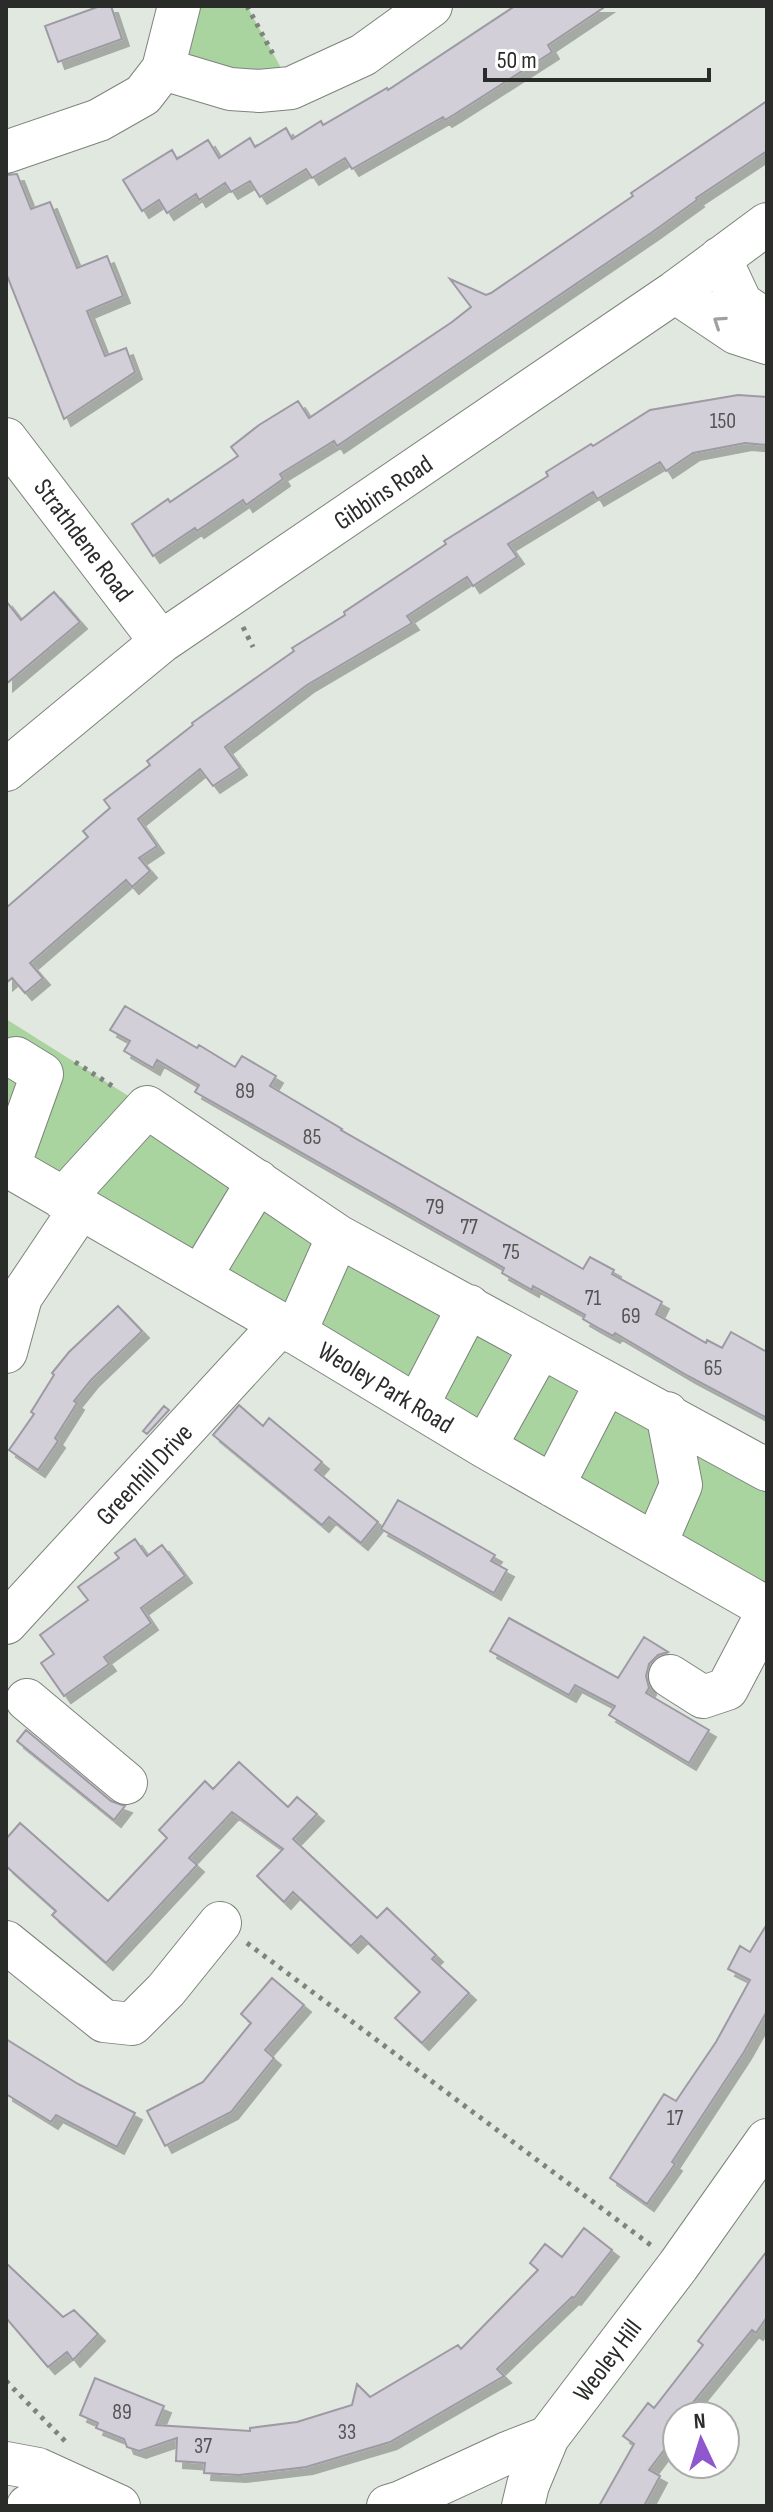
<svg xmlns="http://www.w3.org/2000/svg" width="773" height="2512" viewBox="0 0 773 2512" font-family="'Sofia Sans Condensed',sans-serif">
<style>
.green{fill:#a9d4a0}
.building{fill:#d2cfd9;stroke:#9d9aa3;stroke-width:2;filter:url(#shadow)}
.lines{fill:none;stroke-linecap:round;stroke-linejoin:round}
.minor-casing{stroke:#7d847c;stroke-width:44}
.path{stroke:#7e837d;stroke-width:5;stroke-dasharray:4 6;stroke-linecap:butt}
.minor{stroke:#fff;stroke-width:42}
.oneway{stroke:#9fa09f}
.labels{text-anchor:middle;stroke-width:8;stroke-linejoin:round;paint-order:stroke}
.number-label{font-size:22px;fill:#535555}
.street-label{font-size:26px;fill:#292c29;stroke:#fff}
</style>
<defs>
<filter id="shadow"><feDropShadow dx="7" dy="7" stdDeviation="0" flood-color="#0004"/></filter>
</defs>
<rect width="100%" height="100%" fill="#e1e8df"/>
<!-- green -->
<path class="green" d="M190 6H247L286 77 240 78 179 55Z
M6 1019 146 1107 767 1471V1595L6 1152Z"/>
<!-- building -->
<path class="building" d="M100 6H111L122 39 58 62 45 26Z
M515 6H606L548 45 552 52 455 114 445 120 443 117 352 169 345 158 312 178 306 169 260 197 250 181 231 192 225 183 199 200 196 194 167 213 159 200 142 211 123 180 172 150 177 159 208 140 219 158 250 138 255 147 286 128 292 139 321 121 323 125 387 88 388 90Z
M767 101V151L696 198 697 200 651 233 337 446 334 441 280 474 283 479 246 505 243 500 197 531 195 528 153 556 132 524 168 499 170 502 238 456 231 447 259 425 298 401 309 418 452 322 471 307 450 279 486 295 491 293 633 196 631 193Z
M17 174 31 209 50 202 77 268 107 256 123 296 87 311 105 356 126 348 135 372 64 419 6 273V175Z
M738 395 767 397V445L745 443 693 453 666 471 660 462 597 499 593 492 508 544 517 557 473 586 467 577 407 616 412 623 307 685 225 747 240 768 213 786 200 769 138 819 157 846 139 858 150 871 132 887 126 880 30 963 43 978 25 993 12 978 6 983V908L88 837 83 831 110 808 104 800 150 765 147 761 193 725 192 723 294 651 292 648 345 615 344 612 446 544 444 541 548 476 546 472 591 444 593 446 650 410Z
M54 592 80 622 6 684V601L21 620Z
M125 1006 197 1048 199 1045 235 1067 242 1056 276 1076 270 1086 342 1129 341 1130 583 1269 590 1257 614 1270 612 1274 662 1302 656 1314 706 1343 707 1340 722 1348 731 1332 767 1352V1418L688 1376 615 1333 613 1336 600 1329 583 1319 585 1315 533 1286 532 1290 502 1273 504 1268 195 1092 199 1085 157 1060 153 1068 124 1051 130 1041 110 1030Z
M118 1306 142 1331 91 1380 74 1401 77 1403 55 1438 58 1441 38 1470 9 1450 34 1414 31 1412 54 1375 52 1373 69 1352Z
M239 1405 263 1426 269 1418 322 1462 315 1470 378 1522 361 1543 329 1517 322 1525 213 1435Z
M164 1406 169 1410 147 1434 143 1431Z
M398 1500 495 1555 491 1561 507 1570 494 1593 381 1529Z
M135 1539 147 1556 162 1545 185 1576 141 1608 151 1623 104 1657 109 1664 64 1696 41 1663 54 1654 40 1635 88 1600 78 1587 119 1558 115 1553Z
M509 1618 618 1678 644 1637 668 1652 658 1655 649 1664 646 1676 649 1688 646 1693 709 1730 689 1763 609 1715 615 1706 575 1685 569 1695 490 1651Z
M26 1730 111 1801 125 1806 114 1820 17 1741Z
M239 1762 288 1807 297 1797 317 1814 293 1839 377 1918 387 1908 436 1955 432 1959 469 1993 422 2043 395 2018 420 1992 361 1936 351 1946 293 1892 284 1902 257 1876 283 1849 232 1812 189 1858 197 1865 106 1963 52 1915 56 1911 6 1866V1839L20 1823 108 1901 167 1838 159 1830 205 1781 213 1789Z
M767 1924V2011L744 2052 672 2162 675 2164 647 2204 610 2178 664 2094 676 2101 716 2042 750 1980 728 1969 740 1946 750 1952Z
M272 1978 304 2005 265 2050 274 2058 231 2112 165 2146 147 2111 203 2082 251 2023 241 2014Z
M6 2039 78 2084 135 2113 117 2147 56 2115 51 2122 6 2094Z
M584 2228 612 2250 574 2298 572 2297 497 2369 504 2376 390 2442 306 2467 239 2475 204 2473 205 2463 176 2461 177 2438 139 2451 127 2447 124 2439 96 2428 98 2423 80 2415 95 2378 164 2406 156 2425 250 2431V2428L297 2422 352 2405 357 2384 370 2397 458 2345 461 2349 538 2270 530 2263 545 2244 562 2257Z
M767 2251V2317L756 2333 752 2330 682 2416H677V2433L649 2470 660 2476 644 2506H599L634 2444 623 2436 648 2403 654 2408 703 2345 698 2341Z
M6 2263 63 2317 74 2310 98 2334 73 2360 67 2352 48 2367 6 2318Z"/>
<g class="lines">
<!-- minor casing -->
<g class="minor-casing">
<path id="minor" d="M163 69 230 89 259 91 291 88 363 55 431 6
M6 152 99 120 143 95 163 69 179 6
M720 258 741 303 767 321
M675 292 736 333 767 343
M6 439 161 642
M6 770 161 642 675 292 767 224
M6 1165 281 1324 485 1447 767 1608
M9 1166 42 1074 16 1058
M63 1199 147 1107 338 1236 767 1470
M200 1277 258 1181
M295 1333 338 1236
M6 1352 21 1297 80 1209
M417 1406 469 1306
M485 1447 540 1348
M553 1486 606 1383
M656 1543 681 1485 667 1413
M6 1623 281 1324
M670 1676 703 1697 727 1689 767 1613
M27 1700 126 1783
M6 1942 104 2021 132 2024 166 1990 220 1923
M6 2463 38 2469 119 2506
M28 2506 40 2500 93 2506
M388 2506 401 2502 507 2453 548 2437 678 2266 767 2140
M523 2506 528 2485 548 2437"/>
</g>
<!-- path -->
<path class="path" d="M247 6 273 54
M243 627 253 647
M75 1062 117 1089
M247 1943 652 2246
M6 2381 65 2441"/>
<!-- minor -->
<use href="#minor" class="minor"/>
</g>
<!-- one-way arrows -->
<defs><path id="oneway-chevron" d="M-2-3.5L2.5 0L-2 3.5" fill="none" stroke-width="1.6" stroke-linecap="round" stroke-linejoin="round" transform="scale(2)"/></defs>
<use class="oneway" href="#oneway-chevron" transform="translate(719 322) rotate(-146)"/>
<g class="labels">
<!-- number labels -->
<g class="number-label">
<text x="723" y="428">150</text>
<text x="245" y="1098">89</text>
<text x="312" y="1144">85</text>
<text x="435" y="1214">79</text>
<text x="469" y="1234">77</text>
<text x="511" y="1259">75</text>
<text x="593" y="1305">71</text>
<text x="631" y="1323">69</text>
<text x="713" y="1375">65</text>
<text x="675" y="2125">17</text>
<text x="122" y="2419">89</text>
<text x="347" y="2439">33</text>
<text x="203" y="2453">37</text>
</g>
<!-- street labels -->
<g class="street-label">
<text transform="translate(383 492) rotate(-34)" y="9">Gibbins Road</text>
<text transform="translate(84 540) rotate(53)" y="9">Strathdene Road</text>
<text transform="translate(386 1387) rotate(31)" y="9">Weoley Park Road</text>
<text transform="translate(144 1474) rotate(-47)" y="9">Greenhill Drive</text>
<text transform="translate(607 2360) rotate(-53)" y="9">Weoley Hill</text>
</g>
</g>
<!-- border -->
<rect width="773" height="2512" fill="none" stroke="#292c29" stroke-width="16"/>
<!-- north arrow -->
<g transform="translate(701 2440) rotate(356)"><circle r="38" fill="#ffffff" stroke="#a9aba9" stroke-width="2"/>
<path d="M0-6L14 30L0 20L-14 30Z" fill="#8f57ce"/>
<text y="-12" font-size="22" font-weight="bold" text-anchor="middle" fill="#292c29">N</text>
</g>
<!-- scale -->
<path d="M485 68v12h224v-12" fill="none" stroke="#292c29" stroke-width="4"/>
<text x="497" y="68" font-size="24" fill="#292c29" stroke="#ffffff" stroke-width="6" paint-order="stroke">50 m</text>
</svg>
